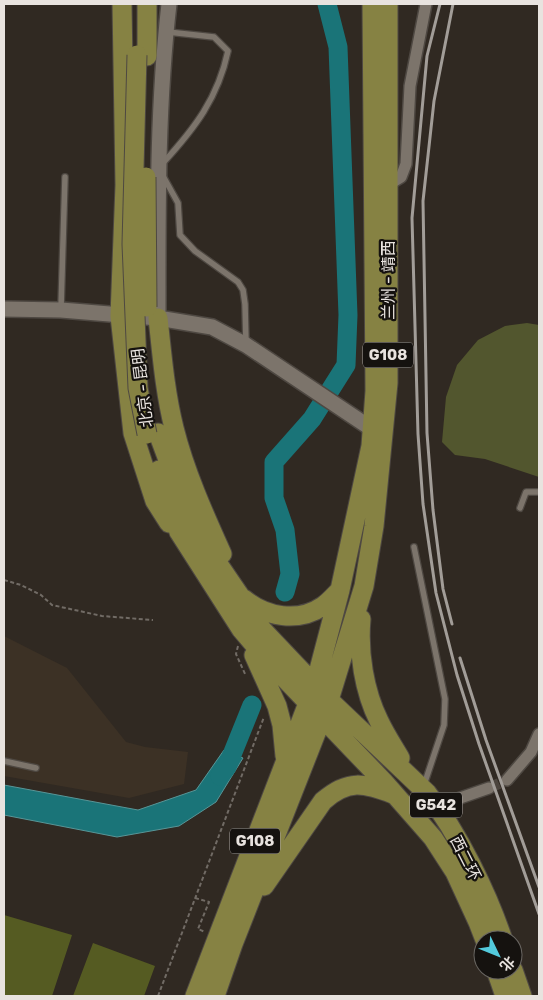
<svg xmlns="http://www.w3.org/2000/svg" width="543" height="1000" viewBox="0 0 543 1000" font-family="Rubik,'Noto Sans SC',sans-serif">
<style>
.built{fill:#3c3125}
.green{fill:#52562e}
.forest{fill:#555b22}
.water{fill:#1a7478;stroke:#589597}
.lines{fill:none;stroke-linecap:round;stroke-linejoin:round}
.river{stroke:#1a7478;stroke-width:19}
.minor-tunnel{stroke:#4c453e;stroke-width:11;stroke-dasharray:11 5.5;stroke-linecap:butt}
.service-casing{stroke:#4e4842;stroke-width:8}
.minor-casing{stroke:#4e4842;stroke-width:14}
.tertiary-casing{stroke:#4e4842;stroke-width:18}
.trunk-casing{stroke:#4e4842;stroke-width:21}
.path{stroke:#716b65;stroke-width:2;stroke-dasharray:4 2.5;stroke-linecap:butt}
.service{stroke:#7c746b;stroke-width:5.5}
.minor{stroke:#7c746b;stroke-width:11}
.tertiary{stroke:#7c746b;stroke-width:15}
.trunk{stroke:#868243;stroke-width:19}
.rail{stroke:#a29d98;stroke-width:3}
.trunk-bridge-casing{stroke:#4e4842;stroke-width:21;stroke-linecap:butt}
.trunk-bridge{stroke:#868243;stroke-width:19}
.labels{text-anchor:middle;stroke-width:4.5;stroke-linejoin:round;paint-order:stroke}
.shield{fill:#15120f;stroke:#a9a4a1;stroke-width:1}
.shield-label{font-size:15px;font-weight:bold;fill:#e8e3df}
.street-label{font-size:16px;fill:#e8e3df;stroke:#15120f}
</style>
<rect width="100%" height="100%" fill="#302922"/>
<!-- built -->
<path class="built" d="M4 636 67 668 126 742 145 747 188 752 184 784 129 798 4 776Z"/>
<!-- green -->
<path class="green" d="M527 323 539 325V477L485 459 455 455 442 442 446 397 457 365 478 340 505 326Z"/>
<!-- forest -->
<path class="forest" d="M4 915 72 935 52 996H4Z
M93 943 155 966 144 996H73Z"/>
<!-- water -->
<path class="water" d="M224 750 243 758 216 802 179 826 117 837 4 815V785L138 810 196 790Z"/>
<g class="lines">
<!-- river -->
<path class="river" d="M285 592 290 574 285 530 274 498V462L312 419 346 365 348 315 338 47 327 4
M220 776 227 767 252 705"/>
<!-- minor-tunnel -->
<path class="minor-tunnel" d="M489 788 507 780"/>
<!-- service casing -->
<g class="service-casing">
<path id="service" d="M163 163C195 128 218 98 228 51L214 37 168 32
M163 176 178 203 180 235 195 251 238 282 243 290 245 304 246 343
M61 308 65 177
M520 508 526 492H539
M414 547 445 699 444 725 424 785
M4 761 36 768"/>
</g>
<!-- minor casing -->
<g class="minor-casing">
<path id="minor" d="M388 185 401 177 406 164 410 86 426 4
M507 780 531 752 539 734
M437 806 489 788"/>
</g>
<!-- tertiary casing -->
<g class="tertiary-casing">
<path id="tertiary" d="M4 309 61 310 158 318 212 327 246 345 372 429
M158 318C158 213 157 108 169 4"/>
</g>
<!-- trunk casing -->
<g class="trunk-casing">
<path id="trunk" d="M122 4 125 185 120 316 133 433 155 501 169 523
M147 56V4
M158 318C162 355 165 392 174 428 185 472 204 514 222 554
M158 433 193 527 238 593 256 623 329 700 427 793C458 833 487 892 503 940
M159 470 179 532 241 629 269 662 383 781 433 838 455 872 478 922 485 940
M244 599C266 617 298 623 323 606 329 602 335 595 340 590
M361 619C358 652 364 691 379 721 385 734 393 746 400 758
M254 655 277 706 282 725 285 756
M264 886 323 801C348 779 364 783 393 794
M496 970 505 996
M513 970 522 996
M195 996 315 685 340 590 371 446 375 391 372 4
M215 996 233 944 329 700 364 586 374 526 388 383V4"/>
</g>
<!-- path -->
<path class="path" d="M4 580 21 585 41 595 52 605 102 616 153 620
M238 646 236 654 246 676
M195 898 209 902 198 929 205 932
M158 996 264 717"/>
<!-- service -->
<use href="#service" class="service"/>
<!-- minor -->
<use href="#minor" class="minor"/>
<!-- tertiary -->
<use href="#tertiary" class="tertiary"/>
<!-- trunk -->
<use href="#trunk" class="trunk"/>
<!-- rail -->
<path class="rail" d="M440 4 427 56 412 218 418 434 423 504 436 593 457 675 479 744 539 914
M452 624 443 589 433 510 427 433 423 201 434 101 453 4
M460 658 486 740 539 887"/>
<!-- trunk-bridge casing -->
<g class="trunk-bridge-casing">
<path id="trunk-bridge" d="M137 55 132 244 138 388 147 434
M146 177 147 307"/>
</g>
<!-- trunk-bridge -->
<use href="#trunk-bridge" class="trunk-bridge"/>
</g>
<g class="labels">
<!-- shield labels -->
<g class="shield">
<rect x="363" y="342.5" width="50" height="25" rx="4"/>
<rect x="410" y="792.5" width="52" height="25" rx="4"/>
<rect x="230" y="828.5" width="50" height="25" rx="4"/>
</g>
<g class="shield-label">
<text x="388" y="360">G108</text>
<text x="436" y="810">G542</text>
<text x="255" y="846">G108</text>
</g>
<!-- street labels -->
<g class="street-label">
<text transform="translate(388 280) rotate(-90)" y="6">兰州 - 靖西</text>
<text transform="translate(142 388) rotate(-97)" y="6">北京 - 昆明</text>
<text transform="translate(466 858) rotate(63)" y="6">西二环</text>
</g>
</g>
<!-- border -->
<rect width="543" height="1000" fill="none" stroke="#e8e3df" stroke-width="10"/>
<!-- north arrow -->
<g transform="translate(498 955) rotate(133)"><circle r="24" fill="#15120f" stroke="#696662"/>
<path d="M0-4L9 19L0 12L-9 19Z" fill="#53cadc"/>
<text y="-8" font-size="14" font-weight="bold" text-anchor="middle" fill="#e8e3df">北</text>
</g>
</svg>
